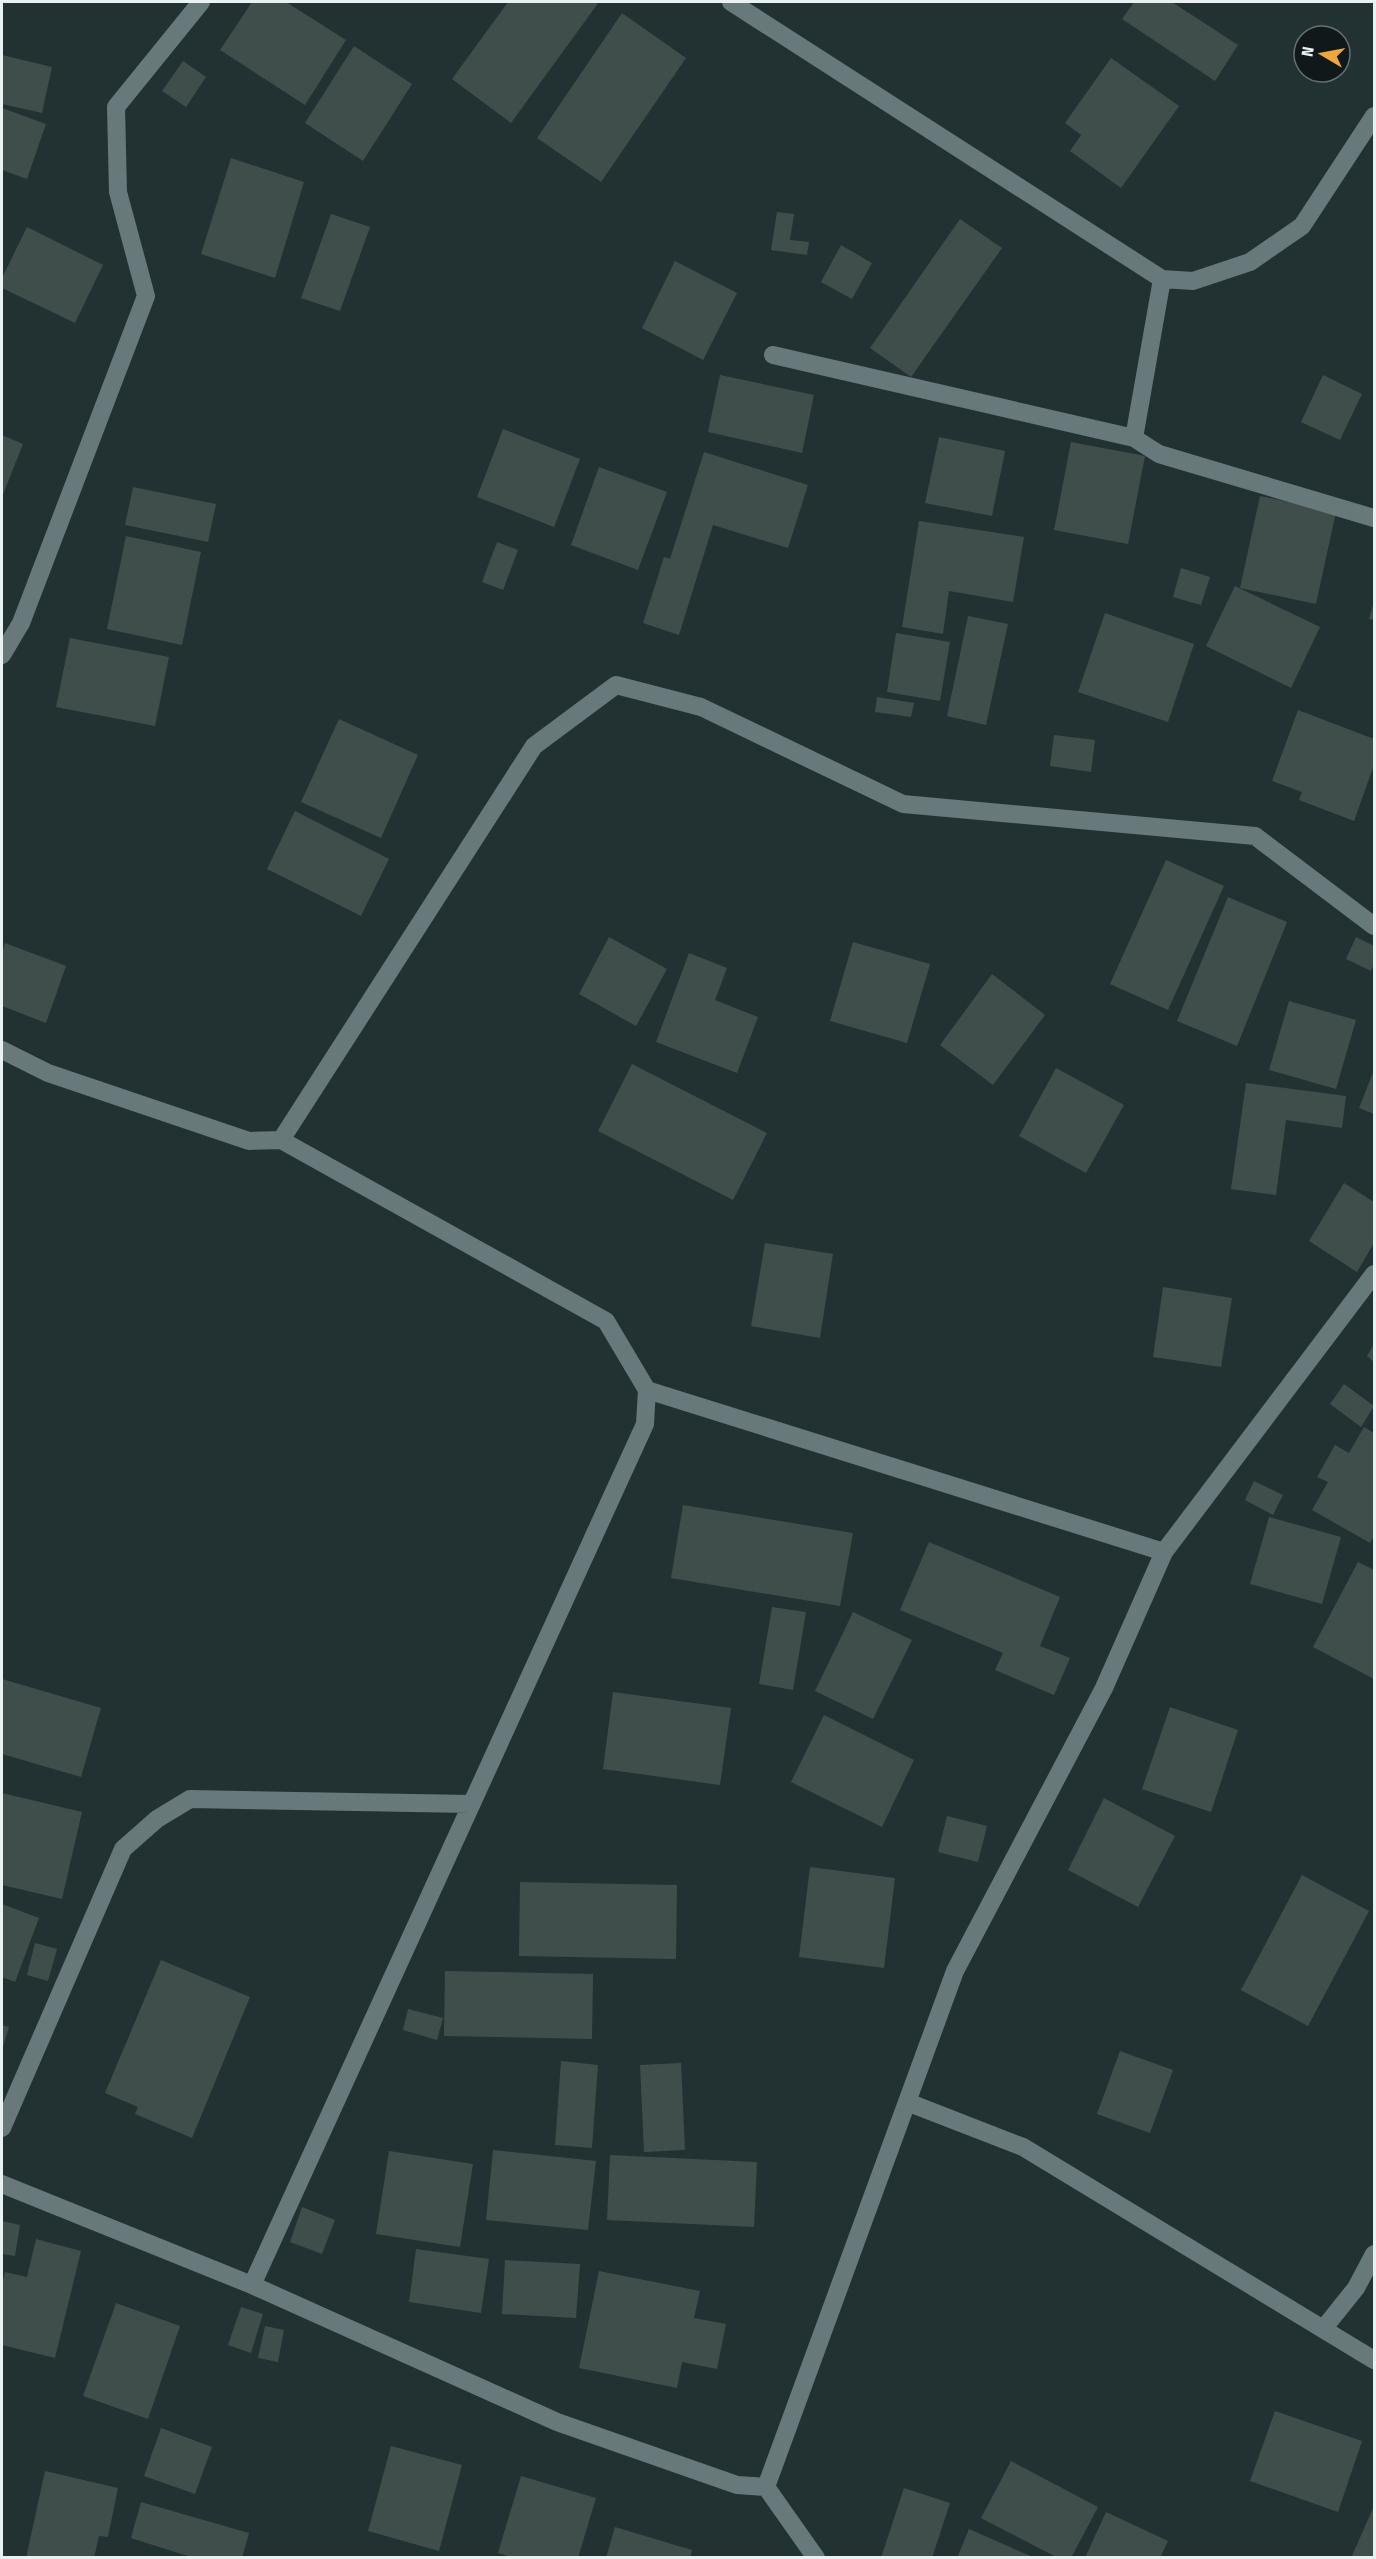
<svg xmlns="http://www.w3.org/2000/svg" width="1376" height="2559" viewBox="0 0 1376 2559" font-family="'Fira Sans Condensed',sans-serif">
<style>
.building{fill:#3f4e4a}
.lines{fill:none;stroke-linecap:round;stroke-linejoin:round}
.minor{stroke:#67797a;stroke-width:18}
</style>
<rect width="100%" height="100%" fill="#223233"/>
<!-- building -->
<path class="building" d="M252 2H286L346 40 305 105 220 50Z
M508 2H599L511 123 452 79Z
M1134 2H1172L1238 45 1215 81 1122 19Z
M622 13 686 58 601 182 537 138Z
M354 46 412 84 363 161 305 123Z
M2 55 52 67 42 113 2 104Z
M1111 58 1179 106 1121 188 1070 151 1081 135 1065 123Z
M183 61 206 77 186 107 162 91Z
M2 108 46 124 27 179 2 170Z
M231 158 304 182 275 278 201 254Z
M777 212 794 214 790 240 809 242 807 255 771 250Z
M331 214 370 227 340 311 301 298Z
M960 219 1002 248 911 377 870 348Z
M27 227 103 265 75 323 2 288V278Z
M841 245 872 263 852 299 821 282Z
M675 261 737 293 703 360 642 328Z
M720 375 814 395 802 453 708 432Z
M1323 375 1362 394 1340 440 1301 422Z
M503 429 580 459 554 527 477 497Z
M2 435 23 444 2 497Z
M939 437 1005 451 992 516 925 503Z
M1071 442 1145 456 1128 544 1054 530Z
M704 452 808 485 788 548 713 525 679 635 643 623 664 557 670 559Z
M599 467 667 492 638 570 571 545Z
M133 487 216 504 208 542 125 525Z
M1260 496 1336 512 1316 604 1240 588Z
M919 521 1024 537 1013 602 949 591 943 634 902 627Z
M126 536 201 552 182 645 107 629Z
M497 542 518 550 503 590 482 582Z
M1181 568 1210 577 1201 605 1173 597Z
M1235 586 1320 627 1291 688 1206 646Z
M1374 602V620L1369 619Z
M1105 613 1194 644 1168 722 1078 692Z
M968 616 1008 624 986 725 947 716Z
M896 633 950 642 940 701 887 692Z
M70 638 169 657 155 726 56 707Z
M877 697 914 703 911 717 875 712Z
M1298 710 1374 739V765L1354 821 1299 800 1302 792 1272 781Z
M339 719 418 755 381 838 301 802Z
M1054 735 1095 740 1091 772 1050 766Z
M295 811 389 859 361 916 267 869Z
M1166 860 1224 886 1168 1010 1110 984Z
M1228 897 1287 922 1237 1046 1177 1021Z
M609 937 667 969 636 1026 579 994Z
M1356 937 1374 946V964L1371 971 1346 959Z
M853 942 930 964 907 1043 830 1021Z
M5 943 66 966 46 1023 2 1006V953Z
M689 953 727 968 715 1000 758 1017 737 1073 656 1042Z
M992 974 1045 1015 993 1085 940 1045Z
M1289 1001 1356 1020 1336 1089 1269 1070Z
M632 1064 767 1133 733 1200 598 1131Z
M1056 1068 1124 1105 1086 1173 1019 1136Z
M1374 1070V1114L1359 1108Z
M1246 1083 1346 1096 1342 1128 1286 1120 1276 1195 1231 1189Z
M1344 1183 1374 1202V1243L1357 1272 1309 1241Z
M765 1243 833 1254 820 1338 751 1326Z
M1163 1287 1232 1298 1221 1367 1153 1357Z
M1374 1344V1362L1367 1356Z
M1344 1384 1374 1406 1361 1427 1330 1404Z
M1364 1427 1374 1433V1536L1370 1543 1312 1510 1328 1482 1317 1477 1335 1445 1349 1453Z
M1254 1481 1283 1495 1273 1515 1245 1500Z
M683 1505 853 1533 840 1606 671 1578Z
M1269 1517 1341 1537 1322 1604 1250 1584Z
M929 1542 1060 1597 1040 1646 1070 1658 1054 1695 995 1670 1003 1653 900 1610Z
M1358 1562 1374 1570V1679L1313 1647Z
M772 1607 806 1612 793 1690 759 1684Z
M853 1612 912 1640 873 1719 815 1691Z
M2 1679 101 1708 81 1777 2 1754Z
M613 1692 731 1708 720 1785 603 1769Z
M1170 1707 1238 1730 1211 1812 1142 1789Z
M824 1715 914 1760 882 1827 791 1782Z
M2 1793 82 1812 62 1899 2 1885Z
M1104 1798 1175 1836 1138 1907 1068 1870Z
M947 1816 987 1826 978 1862 938 1852Z
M810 1867 895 1878 884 1968 799 1957Z
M1302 1875 1369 1911 1308 2026 1241 1990Z
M520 1882 677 1885 676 1959 519 1956Z
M2 1904 39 1918 15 1982 2 1977Z
M35 1943 57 1949 48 1981 27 1975Z
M161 1960 250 1997 192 2138 135 2114 138 2107 105 2093Z
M445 1971 593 1974 592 2039 444 2036Z
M408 2009 443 2018 437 2040 403 2030Z
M2 2025 9 2027 2 2050Z
M1120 2051 1173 2070 1150 2133 1097 2114Z
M561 2061 598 2065 592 2148 555 2145Z
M681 2063 685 2150 644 2152 640 2065Z
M493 2150 596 2161 588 2230 486 2220Z
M389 2151 473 2164 460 2247 376 2234Z
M610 2155 757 2162 754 2227 607 2220Z
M302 2207 335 2220 322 2254 290 2242Z
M2 2221 20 2225 15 2256 2 2254Z
M36 2239 81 2251 55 2358 2 2345V2284L5 2272 27 2277Z
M416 2249 489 2259 481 2313 409 2302Z
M505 2260 580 2264 576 2318 502 2314Z
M599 2271 700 2291 694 2318 726 2324 717 2369 682 2362 677 2388 579 2368Z
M116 2303 180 2326 148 2419 83 2396Z
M241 2307 263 2314 251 2353 228 2345Z
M265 2326 284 2330 278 2362 258 2358Z
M1275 2411 1362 2441 1338 2512 1250 2481Z
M161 2428 212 2447 195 2494 144 2476Z
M391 2446 462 2465 439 2551 368 2531Z
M1011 2461 1098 2507 1071 2558H1058L981 2518Z
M45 2471 118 2488 108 2537 99 2536 94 2558H26Z
M521 2476 596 2498 578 2558H514L498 2553Z
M904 2488 950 2503 932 2558H881Z
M141 2502 249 2533 242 2558H194L131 2538Z
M1374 2506V2558H1351Z
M1106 2512 1168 2541 1160 2558H1085Z
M615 2527 692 2550 690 2558H606Z
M969 2529 1035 2558H957Z"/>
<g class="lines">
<!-- minor -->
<path class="minor" d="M731 2 1162 279 1193 281 1250 262 1302 226 1374 116
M1162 279 1134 438 1159 454 1374 518
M773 355 1134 438
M2 655 21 623 146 296 118 192 116 107 201 2
M2 1050 48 1073 249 1141 281 1140 606 1321 647 1390 645 1424 252 2285
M281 1140 534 746 616 685 701 707 903 804 1255 836 1374 926
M647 1390 1164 1552
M907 2102 1023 2147 1374 2360
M2 2128 123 1849 157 1819 190 1799 471 1804
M2 2184 252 2285 557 2422 737 2485 766 2487
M1324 2328 1356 2288 1374 2254
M766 2487 955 1971 1104 1688 1164 1552 1374 1274
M766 2487 816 2558"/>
</g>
<!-- border -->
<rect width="1376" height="2559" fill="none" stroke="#e8f2f3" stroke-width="6"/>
<!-- north arrow -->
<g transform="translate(1322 54) rotate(280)"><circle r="28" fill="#111819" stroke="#676f70" stroke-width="1.5"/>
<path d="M0-4.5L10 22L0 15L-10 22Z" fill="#efa73d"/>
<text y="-9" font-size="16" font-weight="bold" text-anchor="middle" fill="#e8f2f3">N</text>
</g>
</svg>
